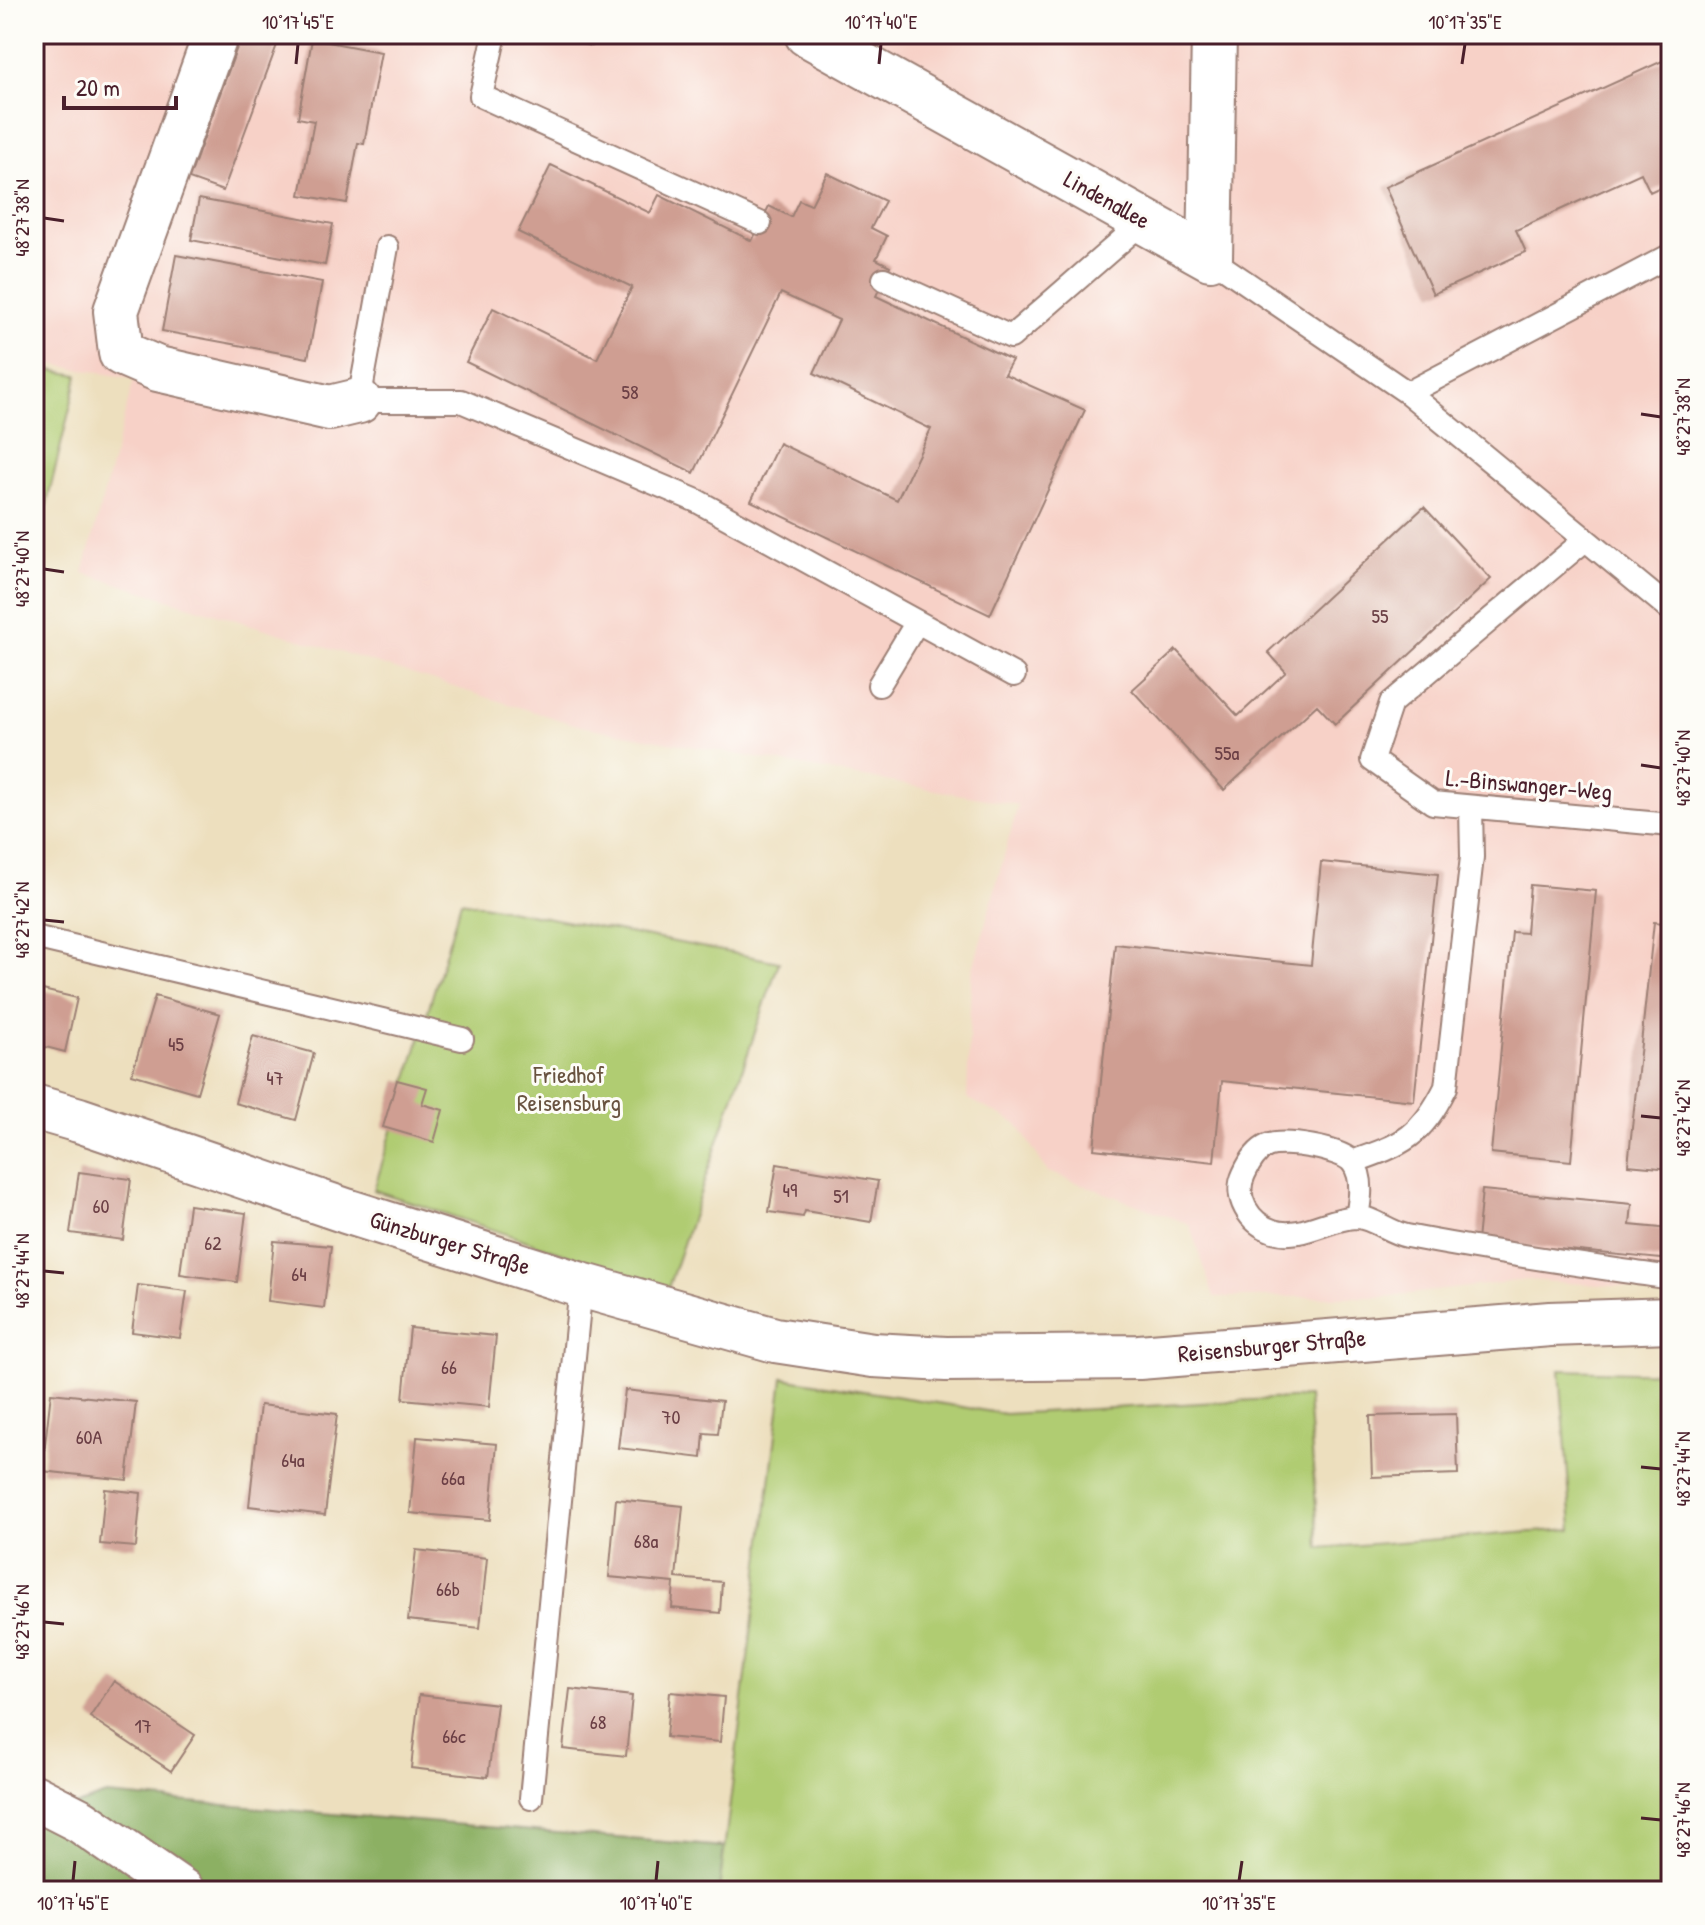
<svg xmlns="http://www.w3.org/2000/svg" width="1705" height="1925" viewBox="0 0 1705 1925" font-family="'Patrick Hand',sans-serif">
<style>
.built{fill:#f7d1c7}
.green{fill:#b0cc72;stroke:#7d764e;stroke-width:2}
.forest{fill:#8cb064;stroke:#6b6848;stroke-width:2}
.building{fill:#cf9e92}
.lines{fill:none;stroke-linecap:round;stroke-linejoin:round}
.service-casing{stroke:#9c7f74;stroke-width:26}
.minor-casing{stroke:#9c7f74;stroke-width:48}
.service{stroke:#fff;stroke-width:22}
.minor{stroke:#fff;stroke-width:44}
.ticks{fill:none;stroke:#4a1f2b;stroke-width:3}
.labels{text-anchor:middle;stroke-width:6;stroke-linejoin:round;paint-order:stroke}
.number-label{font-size:20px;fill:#6b3f45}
.street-label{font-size:24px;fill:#4a1f2b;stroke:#fdfcf7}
.park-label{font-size:24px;fill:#695340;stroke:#fdfcf7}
.neatline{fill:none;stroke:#4a1f2b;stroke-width:3}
.ticks-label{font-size:20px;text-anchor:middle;fill:#4a1f2b}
</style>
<rect width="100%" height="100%" fill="#fdfcf7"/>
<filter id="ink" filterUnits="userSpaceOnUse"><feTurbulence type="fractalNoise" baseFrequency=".0125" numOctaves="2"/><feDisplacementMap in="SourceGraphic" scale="16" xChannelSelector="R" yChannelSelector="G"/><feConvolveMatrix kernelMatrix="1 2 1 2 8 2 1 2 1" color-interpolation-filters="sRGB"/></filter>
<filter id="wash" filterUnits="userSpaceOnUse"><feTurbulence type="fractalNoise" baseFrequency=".006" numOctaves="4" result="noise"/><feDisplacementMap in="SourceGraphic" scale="32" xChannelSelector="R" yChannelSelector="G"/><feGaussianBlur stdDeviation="1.8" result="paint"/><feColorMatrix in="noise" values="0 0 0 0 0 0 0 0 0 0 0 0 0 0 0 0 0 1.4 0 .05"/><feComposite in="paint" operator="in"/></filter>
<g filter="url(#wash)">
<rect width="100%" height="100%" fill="#eddfbe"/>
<!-- built -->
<path class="built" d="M34 34H1671V1290L1526 1280 1385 1297H1214L1189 1224 1048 1172 1017 1124 967 1098 971 976 1018 805 580 726 83 573 134 379 34 361Z"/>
<!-- green -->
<path class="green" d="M34 367 78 375 43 519 34 535Z
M461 901 779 962 668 1288 374 1190Z
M1560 1370 1671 1373V1891H719L783 1378 1005 1414 1308 1397 1319 1548 1572 1529Z"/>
<!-- forest -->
<path class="forest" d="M106 1795 724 1847 719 1891H34V1820Z"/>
<g id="blocks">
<!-- building -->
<path class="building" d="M242 34H281L223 191 189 179Z
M547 34H594L591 46Z
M312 39 381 52 364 144 358 143 347 203 300 195 314 121 298 118Z
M1671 57V182L1650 192 1641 173 1516 230 1526 252 1433 294 1385 187Z
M551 165 650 213 659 195 752 241 769 206 791 217 799 200 811 205 827 173 885 201 871 228 887 236 876 259 890 266 876 296 1012 360 1004 374 1085 410 990 615 751 501 779 443 897 500 931 429 814 373 839 320 781 293 694 473 466 362 493 308 597 359 632 287 518 232Z
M199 199 333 224 325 265 191 240Z
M176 255 322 282 308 358 162 331Z
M1424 507 1491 579 1335 724 1317 705 1224 790 1132 690 1176 650 1238 716 1286 672 1268 652Z
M1321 862 1438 874 1414 1101 1222 1081 1214 1162 1094 1149 1115 944 1311 965Z
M1530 885 1596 891 1571 1161 1491 1153 1512 932 1526 933Z
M1654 922 1671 924V1169L1628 1165Z
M34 988 77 998 65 1052 34 1044Z
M155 996 220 1014 197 1093 132 1074Z
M253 1036 314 1053 296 1120 235 1103Z
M397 1080 427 1088 422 1104 443 1110 434 1142 383 1127Z
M777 1164 878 1181 871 1222 805 1211 803 1217 769 1212Z
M79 1172 131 1179 123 1240 70 1233Z
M1482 1190 1632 1204 1630 1225 1671 1229V1260L1477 1241Z
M189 1205 246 1213 237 1282 180 1274Z
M274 1241 331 1246 324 1308 268 1301Z
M138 1285 187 1291 180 1338 132 1332Z
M410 1328 496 1336 489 1407 403 1399Z
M625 1390 722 1401 718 1434 704 1433 702 1458 618 1448Z
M51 1393 136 1402 127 1480 42 1471Z
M260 1405 337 1414 325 1515 249 1506Z
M1456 1414 1458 1474 1372 1477 1370 1416Z
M417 1437 497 1444 490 1520 410 1513Z
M105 1489 141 1493 136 1547 100 1544Z
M616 1499 683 1506 676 1578 722 1582 720 1613 672 1608 674 1583 609 1577Z
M416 1550 487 1558 480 1628 408 1620Z
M114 1681 195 1735 171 1771 90 1717Z
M570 1689 632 1696 626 1756 563 1749Z
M670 1692 724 1697 720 1742 666 1737Z
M419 1695 497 1704 488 1777 411 1768Z"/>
</g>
</g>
<g filter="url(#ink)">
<use href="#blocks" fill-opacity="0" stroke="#9c7f74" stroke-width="2"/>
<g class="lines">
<!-- service casing -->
<g class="service-casing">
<path id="service" d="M495 34 481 96 760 223
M387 247 359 401H461L697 501 1014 675
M1210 258 1408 393 1671 610
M884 279 1011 337 1144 221
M1408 393 1671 255
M1585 540 1391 703 1372 760 1433 803 1671 825
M879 685 917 622
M34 937 462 1039
M1352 1162C1404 1144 1421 1137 1446 1087L1472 857 1471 807
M1357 1217C1360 1200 1364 1178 1353 1163 1343 1149 1283 1139 1267 1146 1256 1151 1249 1163 1244 1174 1233 1197 1249 1223 1273 1231 1301 1240 1328 1218 1356 1217 1372 1217 1390 1233 1407 1236 1494 1253 1583 1265 1671 1278
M531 1798 581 1285"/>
</g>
<!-- minor casing -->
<g class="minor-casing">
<path id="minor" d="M216 34 116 311 121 353 158 369 330 408 359 401
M807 34 1210 258 1214 34
M34 1107 79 1120 346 1211 581 1285 775 1340 873 1355 946 1359 1139 1357 1550 1324 1671 1320
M34 1797 81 1821 182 1891"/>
</g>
<!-- service -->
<use href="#service" class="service"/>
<!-- minor -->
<use href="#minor" class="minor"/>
</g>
</g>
<!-- ticks -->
<path class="ticks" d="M296 64 298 44M879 64 881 44M1462 64 1465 44M44 218 64 221M1641 414 1661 417M44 569 64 572M1641 765 1661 768M44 920 64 922M1641 1116 1661 1118M44 1271 64 1273M1641 1467 1661 1469M44 1622 64 1624M1641 1818 1661 1820M73 1881 75 1861M656 1881 658 1861M1239 1881 1242 1861"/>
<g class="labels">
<!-- number labels -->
<g class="number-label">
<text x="630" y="399">58</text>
<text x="1380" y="623">55</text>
<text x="1227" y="760">55a</text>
<text x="176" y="1051">45</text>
<text x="275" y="1085">47</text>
<text x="790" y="1197">49</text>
<text x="841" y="1203">51</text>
<text x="101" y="1213">60</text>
<text x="213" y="1250">62</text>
<text x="299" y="1281">64</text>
<text x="449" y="1374">66</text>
<text x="671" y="1424">70</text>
<text x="89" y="1444">60A</text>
<text x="293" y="1467">64a</text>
<text x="453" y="1485">66a</text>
<text x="646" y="1548">68a</text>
<text x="448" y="1596">66b</text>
<text x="598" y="1729">68</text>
<text x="143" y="1733">17</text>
<text x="454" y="1743">66c</text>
</g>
<!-- street labels -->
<g class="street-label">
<text transform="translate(1107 200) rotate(29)" y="8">Lindenallee</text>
<text transform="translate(1529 785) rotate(5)" y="8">L.-Binswanger-Weg</text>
<text transform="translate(450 1243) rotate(17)" y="8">Günzburger Straße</text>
<text transform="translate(1272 1346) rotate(-5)" y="8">Reisensburger Straße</text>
</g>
<!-- park labels -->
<g class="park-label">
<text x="569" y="1083">Friedhof<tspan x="569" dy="28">Reisensburg</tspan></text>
</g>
</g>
<!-- margin -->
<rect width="1705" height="1925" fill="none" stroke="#fdfcf7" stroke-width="88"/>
<!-- scale -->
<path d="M64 96v12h112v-12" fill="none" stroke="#4a1f2b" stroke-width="4"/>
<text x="76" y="96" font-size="24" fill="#4a1f2b" stroke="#fdfcf7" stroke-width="6" paint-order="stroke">20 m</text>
<rect x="44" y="44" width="1617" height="1837" class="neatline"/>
<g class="ticks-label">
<text x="298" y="29">10°17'45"E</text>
<text x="881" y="29">10°17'40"E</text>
<text x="1465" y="29">10°17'35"E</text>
<text transform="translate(22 218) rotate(-90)" y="7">48°27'38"N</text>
<text transform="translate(1683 417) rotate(-90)" y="7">48°27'38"N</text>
<text transform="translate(22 569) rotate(-90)" y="7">48°27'40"N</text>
<text transform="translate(1683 768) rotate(-90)" y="7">48°27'40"N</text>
<text transform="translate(22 920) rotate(-90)" y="7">48°27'42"N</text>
<text transform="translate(1683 1118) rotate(-90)" y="7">48°27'42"N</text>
<text transform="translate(22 1271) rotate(-90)" y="7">48°27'44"N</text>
<text transform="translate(1683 1469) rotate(-90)" y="7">48°27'44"N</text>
<text transform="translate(22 1622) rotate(-90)" y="7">48°27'46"N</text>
<text transform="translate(1683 1820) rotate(-90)" y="7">48°27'46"N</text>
<text x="73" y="1910">10°17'45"E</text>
<text x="656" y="1910">10°17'40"E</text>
<text x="1239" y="1910">10°17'35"E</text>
</g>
</svg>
